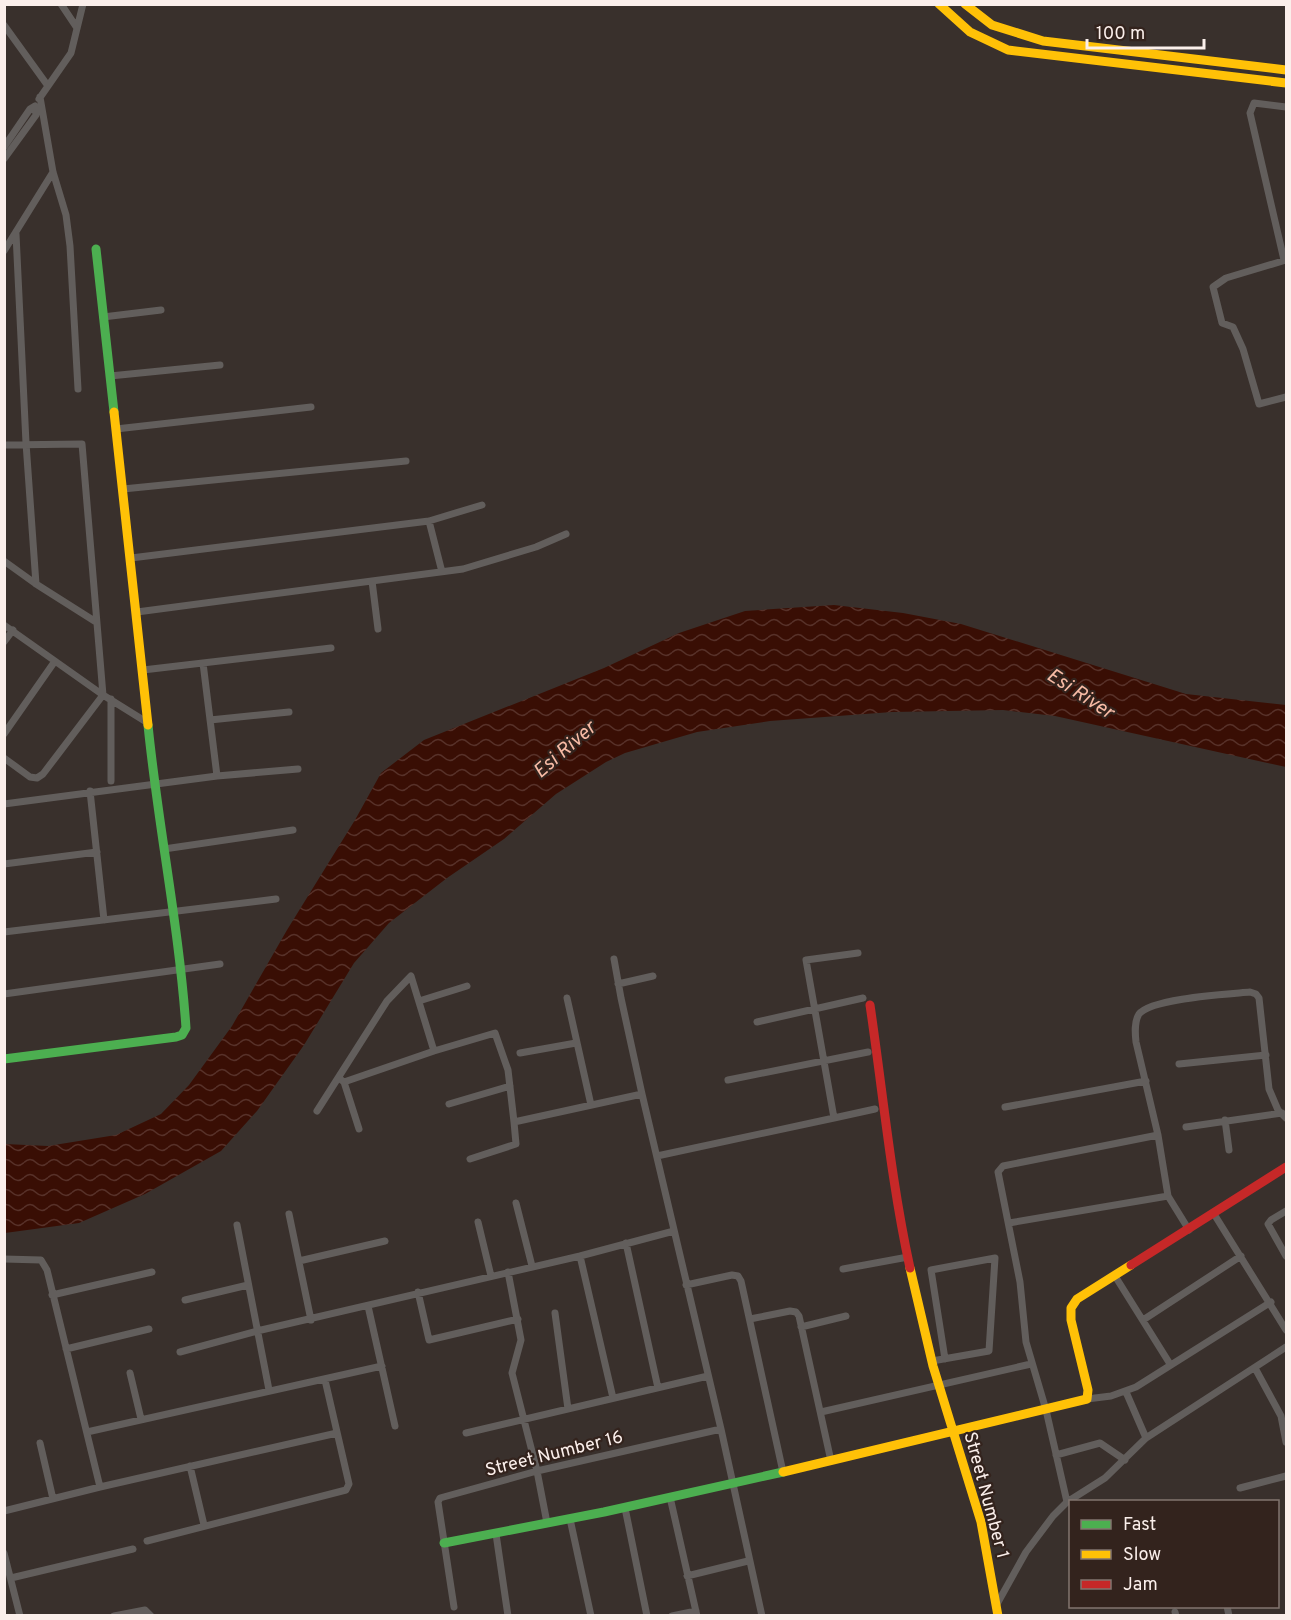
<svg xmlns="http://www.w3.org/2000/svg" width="1291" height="1620" viewBox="0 0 1291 1620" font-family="Overpass,sans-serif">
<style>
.water{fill:url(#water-waves)}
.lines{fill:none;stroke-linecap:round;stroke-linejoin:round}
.street{stroke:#625e5c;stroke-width:7}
.fast{stroke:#4caf50;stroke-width:9}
.slow{stroke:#ffc107;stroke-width:9}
.jam{stroke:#c62828;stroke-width:9}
.labels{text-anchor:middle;stroke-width:4.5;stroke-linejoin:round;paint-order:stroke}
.street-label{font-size:18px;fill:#fbefeb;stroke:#33231d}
.water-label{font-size:20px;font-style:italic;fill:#f7bba5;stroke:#33231d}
</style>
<defs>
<pattern id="water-waves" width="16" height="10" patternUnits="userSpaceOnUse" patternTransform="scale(1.5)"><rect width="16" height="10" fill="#390e04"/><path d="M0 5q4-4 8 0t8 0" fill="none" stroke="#573129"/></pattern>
</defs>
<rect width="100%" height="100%" fill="#39302c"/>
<!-- water -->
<path class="water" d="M834 605 903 613 961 624 1186 694 1286 705V767L1055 716 1003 710 892 712 770 721 697 732 625 753 606 762 556 794 504 839 447 878 389 923 354 963 304 1045 257 1111 221 1151 145 1194 79 1223 5 1233V1144L48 1146 116 1135 161 1114 189 1085 232 1026 287 930 355 820 381 773 424 740 604 668 679 633 745 611Z"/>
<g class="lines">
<!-- street -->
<path class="street" d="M61 4 77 28
M4 25 48 86
M40 97 53 172 66 215 70 246 78 389
M39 99 71 53 83 4
M4 147 30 109 35 106 36 115 4 159
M16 234 26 443 36 584
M4 251 53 172
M1284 260 1250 113 1254 103 1286 107
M1286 260 1226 278 1213 287 1222 323 1233 327 1243 349 1259 404 1286 397
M103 317 161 310
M110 376 220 365
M116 429 311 407
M4 445 82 444 103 695 43 774 37 778 30 777 4 758
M123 489 406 461
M429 521 442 572
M131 558 429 521 482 505
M4 561 36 584 96 622
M372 581 378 629
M137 612 463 569 536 547 566 534
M4 625 103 695 148 723
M4 642 13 630
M203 663 217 776
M143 670 331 648
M111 699V781
M210 720 289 712
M4 734 55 661
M90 791 104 920
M4 804 217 776 298 769
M164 849 293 830
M4 864 97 852
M4 932 276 899
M614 959 621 998 642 1094 721 1429 762 1616
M618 984 653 976
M4 994 220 964
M567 998 591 1105
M419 1001 467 986
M757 1022 863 998
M520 1053 576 1043
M1179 1064 1266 1055
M340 1079 344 1082 359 1129
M728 1080 868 1052
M344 1082 434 1051 495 1033 508 1070 514 1122 642 1094
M449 1104 510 1086
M1005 1107 1146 1081
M317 1111 387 1001 411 976 434 1051
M834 1118 875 1109
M1225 1120 1229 1150
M1186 1127 1282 1113
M657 1156 834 1118 806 960 858 953
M470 1159 516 1144 514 1122
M516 1203 532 1266
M1286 1211 1271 1220 1268 1224 1286 1256
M289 1214 311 1320
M1214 1214 1286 1330
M478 1222 491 1276
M1009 1223 1168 1196
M237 1225 269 1390
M1189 1230 1168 1196 1158 1135 1136 1042C1135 1033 1134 1022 1139 1014 1151 998 1229 994 1250 992L1256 994 1259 998 1269 1089 1278 1110 1286 1118
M626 1243 658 1388
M580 1256 613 1398
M4 1259 41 1260 47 1270 100 1487
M299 1261 385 1241
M843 1269 908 1257
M508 1272 521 1340 512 1373 537 1471 547 1523
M1115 1276 1170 1364
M686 1285 732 1275 738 1276 741 1281 783 1472
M418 1292 429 1340 518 1319
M52 1295 152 1272
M185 1300 248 1285
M368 1306 395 1426
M555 1313 568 1409
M750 1319 790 1311 796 1312 799 1316 831 1461
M1143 1320 1241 1256
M801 1327 846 1316
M66 1349 149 1329
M180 1352 257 1331 580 1256 674 1231
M932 1361 989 1351 995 1258 931 1270 945 1359
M1255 1368 1281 1416 1286 1442
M130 1373 141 1419
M1126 1392 1146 1438
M1087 1399 1111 1396 1136 1387 1271 1302
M821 1412 1031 1364
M87 1432 382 1366
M466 1433 708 1376
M40 1443 53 1499
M1056 1455 1100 1443 1125 1460
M190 1466 204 1525
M1240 1488 1286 1476
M670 1497 697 1616
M1067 1502 1046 1410 1026 1342 1020 1282 998 1172 1003 1166 1158 1135
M625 1508 647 1616
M4 1511 100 1487 337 1433
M570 1519 591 1616
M496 1534 508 1616
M147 1541 346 1490 349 1484 325 1380
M4 1553 20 1616
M687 1576 748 1561
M11 1578 133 1549
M997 1604 1026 1552 1053 1516 1067 1502 1105 1478 1146 1438 1286 1347
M1227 1606 1229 1616
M454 1607 438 1502 440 1498 537 1471 721 1429
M1175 1612 1176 1616
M114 1616 145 1610 151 1616
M672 1616 696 1611"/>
<!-- fast -->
<path class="fast" d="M96 249 114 412
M4 1059 176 1037 182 1035 186 1028C179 926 158 826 148 725
M444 1543 604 1512 783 1472"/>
<!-- slow -->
<path class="slow" d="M939 4 970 32 1008 50 1286 83
M965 4 992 25 1043 41 1286 70
M114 412 148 725
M910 1268 933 1366 981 1522 998 1616
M783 1472 1087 1399 1088 1390 1071 1320V1308L1077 1299 1131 1265"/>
<!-- jam -->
<path class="jam" d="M870 1005C883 1093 891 1181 910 1268
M1131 1265 1286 1167"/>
</g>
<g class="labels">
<!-- street labels -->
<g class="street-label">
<text transform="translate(554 1453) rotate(-14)" y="6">Street Number 16</text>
<text transform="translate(987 1495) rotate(75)" y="6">Street Number 1</text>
</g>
<!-- water labels -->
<g class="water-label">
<text transform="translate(1081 693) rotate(33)" y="7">Esi River</text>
<text transform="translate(564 749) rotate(-41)" y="7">Esi River</text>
</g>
</g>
<!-- border -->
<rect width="1291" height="1620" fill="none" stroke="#fbefeb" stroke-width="12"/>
<!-- legend -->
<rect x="1069" y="1500" width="210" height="108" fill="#33231d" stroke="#83756f" stroke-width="1.5"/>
<rect x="1081" y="1520" width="30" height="9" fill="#4caf50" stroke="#83756f" stroke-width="1.5"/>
<text x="1123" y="1530" font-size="18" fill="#fbefeb">Fast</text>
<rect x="1081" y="1550" width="30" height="9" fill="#ffc107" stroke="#83756f" stroke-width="1.5"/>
<text x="1123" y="1560" font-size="18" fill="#fbefeb">Slow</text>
<rect x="1081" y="1580" width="30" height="9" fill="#c62828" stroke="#83756f" stroke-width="1.5"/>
<text x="1123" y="1590" font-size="18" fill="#fbefeb">Jam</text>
<!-- scale -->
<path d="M1087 39v9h117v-9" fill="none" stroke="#fbefeb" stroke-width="3"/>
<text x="1096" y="39" font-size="18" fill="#fbefeb" stroke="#33231d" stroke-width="4.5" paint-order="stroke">100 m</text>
</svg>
